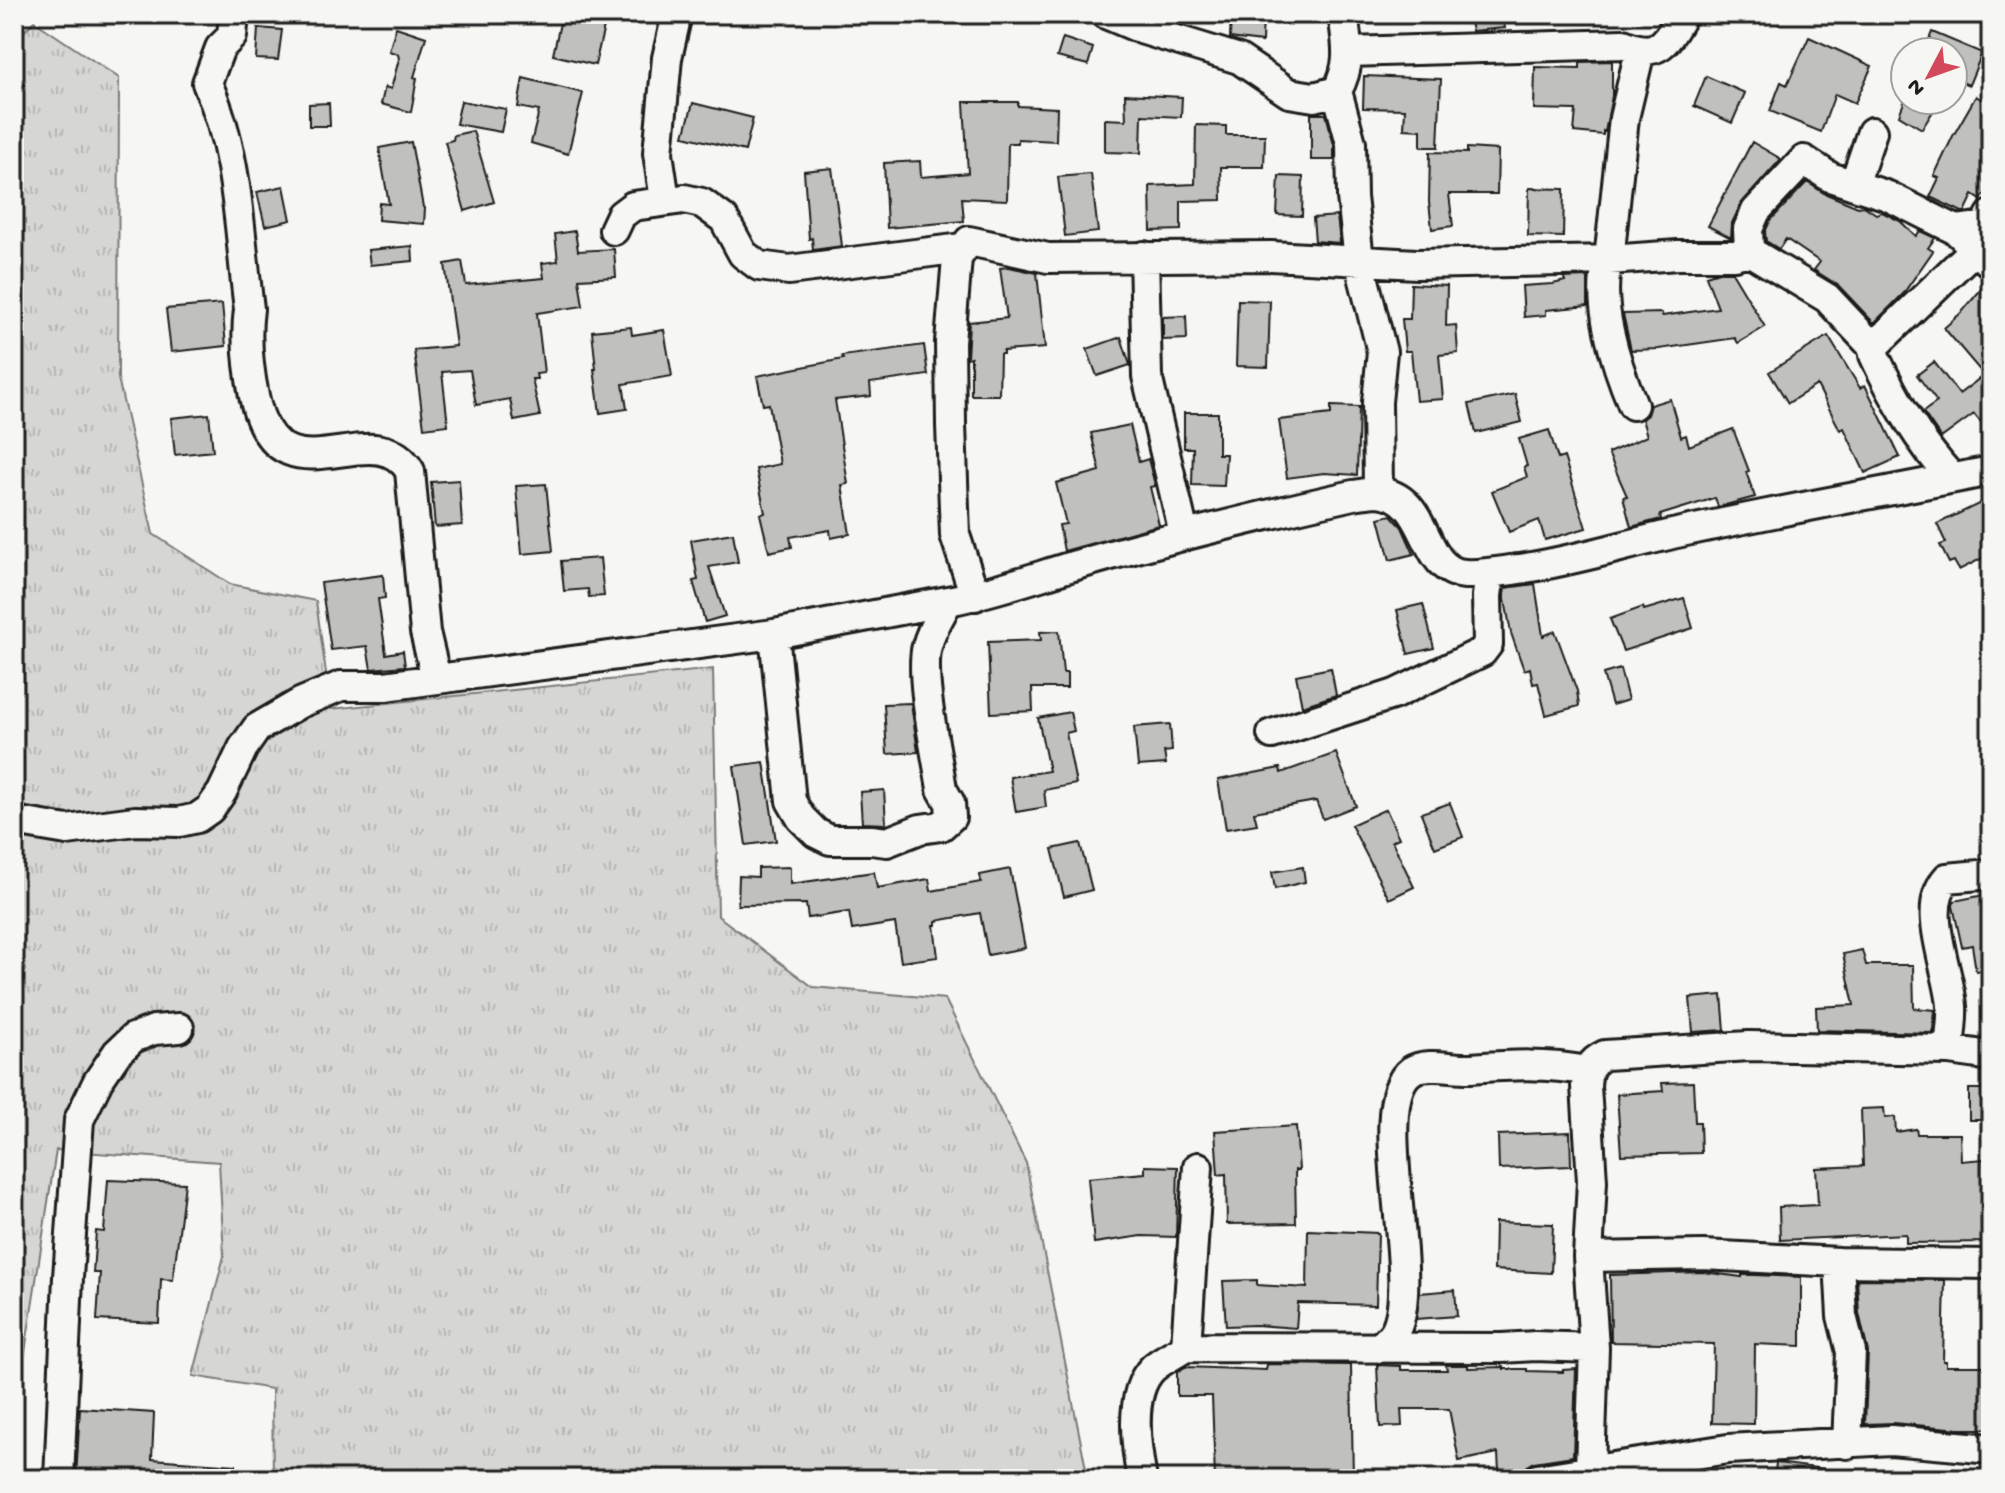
<svg xmlns="http://www.w3.org/2000/svg" width="2005" height="1493" viewBox="0 0 2005 1493" font-family="'Gochi Hand',sans-serif">
<style>
.grass{fill:url(#grass-tufts);stroke:#797977;stroke-width:2}
.building{fill:#c0c0bd;stroke:#1c1c1c;stroke-width:2}
.lines{fill:none;stroke-linecap:round;stroke-linejoin:round}
.minor-casing{stroke:#1c1c1c;stroke-width:34}
.minor{stroke:#f6f6f2;stroke-width:28}
</style>
<defs>
<pattern id="grass-tufts" width="24" height="20" patternUnits="userSpaceOnUse" patternTransform="scale(2)"><rect width="24" height="20" fill="#d6d6d2"/><path d="M3 7l-1-3M5 7V3M7 7l1-3M15 17l-1-3M17 17v-4M19 17l1-3" fill="none" stroke="#b7b7b4"/></pattern>
</defs>
<rect width="100%" height="100%" fill="#f6f6f2"/>
<filter id="ink" filterUnits="userSpaceOnUse"><feTurbulence type="fractalNoise" baseFrequency=".0125" numOctaves="2"/><feDisplacementMap in="SourceGraphic" scale="16" xChannelSelector="R" yChannelSelector="G"/><feConvolveMatrix kernelMatrix="1 2 1 2 8 2 1 2 1" color-interpolation-filters="sRGB"/></filter>
<g filter="url(#ink)">
<!-- grass -->
<path class="grass" d="M34 21 119 78 118 378 153 534 230 584 316 601 331 709 713 669 718 916 813 987 945 999 1026 1163 1088 1479H273L272 1389 193 1376 224 1256 219 1162 56 1150 16 1411 14 1410V42Z"/>
<!-- building -->
<path class="building" d="M562 14H607L595 65 553 55Z
M1231 14H1263L1262 42 1230 38Z
M1468 14H1502L1505 28 1472 31Z
M396 27 426 37 414 77 417 78 411 112 381 104 385 87 391 89 399 59 398 54 389 51Z
M258 28 282 30 278 60 256 59Z
M1932 32 1982 53 1969 85 1953 79V52H1924Z
M1809 37 1872 66 1855 103 1835 94 1821 132 1770 111 1781 82 1787 85Z
M1063 38 1093 48 1088 65 1057 57Z
M1612 61V96L1605 132 1603 131V135L1574 132 1576 110 1534 109 1535 67 1580 68V62Z
M1364 76 1441 79 1438 147H1421V130L1404 129 1405 109 1363 108Z
M1706 76 1745 93 1732 123 1694 106Z
M523 78 583 93 568 154 531 143 539 111 518 107Z
M1125 94 1182 97 1181 117 1142 115 1141 153 1105 152V119L1126 120Z
M1976 96 1991 106V184L1981 200 1973 195 1965 212H1962L1930 197 1939 178 1934 176 1953 136Z
M1905 100H1940L1922 129 1899 115Z
M461 101 506 109 501 132 456 124Z
M964 102H1018V106L1057 108 1056 141 1018 139V143H1008L1007 200 962 198 964 221 887 228 884 163 920 161 921 177 968 173Z
M329 103 330 126H309V104Z
M693 103 753 118 745 151 684 136Z
M1311 114H1326L1334 145V160H1311Z
M1196 125 1226 126V135H1265L1264 167H1221L1222 200 1181 201V230L1151 231 1150 186 1195 184Z
M473 131 494 202 465 211 445 142 453 140 454 135Z
M411 142 423 207 425 208 424 224 378 220 379 203 389 204 379 148Z
M1752 142 1781 159 1741 204 1732 223 1731 238 1708 226Z
M1467 148 1498 150 1497 194H1449L1453 226 1432 229 1429 202 1430 152 1467 153Z
M832 168 842 246 813 250 812 238 809 239 804 171Z
M1091 174 1098 232 1065 236 1058 177Z
M1279 176 1303 177 1302 216 1277 215Z
M1807 182 1824 193 1858 207 1864 206 1876 214 1882 212 1900 221 1916 236 1920 231 1935 238 1928 248 1933 251 1903 294 1874 323 1839 286 1814 270 1820 262 1786 239 1779 249 1766 241 1765 232 1770 221Z
M284 186 291 220 265 226 257 192Z
M1529 188 1564 189 1563 237 1528 236Z
M1337 216 1340 243 1315 241 1313 218Z
M575 231 578 251 614 249 616 277 579 279 583 306 537 313 544 373 536 374 537 379H532L540 416 514 421 510 399 476 405 470 370 442 372 448 425 424 428 414 350 456 346 445 264 462 261 466 285 544 278 542 263 558 261 555 234Z
M412 246 413 261 370 265 368 250Z
M1009 267 1037 273 1045 348 1003 351V354H1000L999 395H971V357L967 358 969 322 1007 318 1000 268Z
M1719 272H1732L1765 327 1738 343 1735 338 1659 349 1631 350 1623 314 1662 313V316L1718 308 1706 276Z
M1586 277 1588 279V306L1546 310V315L1524 317 1522 286 1553 284 1565 281 1564 278Z
M1988 281H1991V419L1983 425 1974 414 1941 438 1923 412 1937 402 1917 375 1934 362 1959 394 1984 375 1944 328 1962 312Z
M1411 284 1447 286 1446 326 1456 325 1458 353 1439 355 1443 399 1416 401 1411 351H1405L1402 319H1410Z
M1238 300 1270 301 1268 367 1236 366Z
M222 304 226 346 171 352 166 309Z
M1186 316 1187 339 1163 340V317Z
M631 327 632 335 664 330 672 376 623 384 627 409 600 413 594 369H596L592 331Z
M1828 336 1860 388 1865 385 1900 457 1865 473 1844 428 1840 430 1817 385 1788 403 1769 372Z
M1121 337 1130 365 1097 376 1087 349Z
M924 345 928 375 870 383 871 396 835 400 848 484 842 485 850 534 831 538 830 530 790 537 792 547 769 552 760 514 765 513 756 469 780 464 769 404 763 405 757 376 843 359 842 356Z
M1515 394 1522 422 1476 433 1469 404Z
M1670 399 1681 437 1686 435 1689 446 1733 429 1749 471 1746 472 1755 497 1718 507 1715 498 1660 515 1661 519 1631 527 1623 497 1627 496 1608 453 1647 436 1642 419 1647 415 1650 405Z
M1331 406 1359 407 1357 475 1324 473 1287 478 1279 420 1331 414Z
M1184 413H1218V454H1226L1224 486 1192 485 1193 448H1184Z
M209 414 213 451 175 455 171 418Z
M1130 425 1139 462 1148 459 1154 481 1155 486 1150 487 1159 525 1064 551 1059 525 1066 524 1056 483 1100 471 1091 433Z
M1549 430 1558 459 1564 457 1586 528 1545 540 1539 520 1509 532 1492 491 1527 477 1524 467 1527 466 1519 439Z
M459 480 462 525 435 527 431 482Z
M546 484 553 551 522 554 516 486Z
M1991 498V554L1959 570 1954 561 1949 563 1940 545 1946 543 1937 524Z
M1391 515 1402 527 1414 554 1390 560 1379 518Z
M733 533 738 562 709 567 725 616 705 622 693 581 698 580 691 540Z
M600 558 604 596 589 597 588 589 564 591 561 561Z
M383 575 385 598 378 599 386 654 403 651 405 666 371 669 367 646 331 650 321 583Z
M1535 584 1543 636 1555 631 1577 691 1579 706 1546 715 1538 683 1533 684 1530 668 1524 670 1511 633 1504 594 1505 588Z
M1684 598 1693 628 1623 651 1610 619 1643 607 1644 610Z
M1423 604 1434 648 1408 654 1397 610Z
M1059 631 1063 673H1067V688H1032L1033 711 991 713 988 642 1041 640 1040 632Z
M1331 668 1336 695 1302 706 1296 675Z
M1620 669 1628 700 1612 705 1603 674Z
M911 703 918 752 887 754 884 704Z
M1070 712 1074 731 1066 733 1076 784 1044 790 1046 807 1016 812 1010 777 1049 771 1038 718Z
M1170 724 1172 751 1164 752 1166 764 1138 766 1134 727Z
M1336 753 1356 806 1323 819 1316 801 1254 812 1257 824 1226 829 1218 780 1280 768 1281 773Z
M764 762 776 841 746 845 734 766Z
M884 790 886 824 862 823 860 792Z
M1450 803 1463 837 1435 848 1421 813Z
M1386 809 1399 838 1392 841 1414 887 1389 899 1351 825Z
M1080 843 1092 890 1064 897 1052 849Z
M790 867V884L874 872 877 888 929 879 931 891 981 882 980 875 1010 869 1025 948 988 955 980 913 936 921V925H934L938 957 901 962 895 923 852 930 849 912 808 918 806 904 738 905 739 876 758 877V868Z
M1303 867 1305 882 1275 889 1272 872Z
M1989 894 1991 970 1976 971 1972 945 1962 947 1953 906 1954 901Z
M1862 950 1866 965H1913L1914 1008 1935 1010 1933 1033 1817 1030 1816 1007 1854 1005 1843 954Z
M1722 995 1725 1030 1693 1032 1690 998Z
M1693 1082 1695 1122H1700L1701 1153 1621 1155 1617 1094 1663 1091 1662 1083Z
M1969 1089H1991V1120H1969Z
M1884 1108 1885 1118 1895 1117 1896 1132 1916 1129 1917 1134H1960L1961 1161 1984 1159 1986 1175H1991V1242L1906 1243V1234L1780 1240 1779 1207 1818 1205 1816 1168 1863 1166 1861 1109Z
M1296 1126 1299 1170H1295L1296 1223 1227 1224 1226 1174 1218 1175 1215 1131Z
M1570 1132 1571 1166 1499 1169 1498 1135Z
M1145 1166 1178 1167 1176 1237 1142 1236 1094 1243 1088 1178 1145 1173Z
M108 1180 185 1183 173 1280 161 1279 159 1323 97 1320 100 1273H93L96 1231 104 1232Z
M1495 1222 1553 1224 1551 1273 1494 1270Z
M1308 1230 1378 1233 1376 1305 1298 1303 1296 1328 1256 1325 1226 1326 1223 1281 1257 1280V1285L1307 1288Z
M1703 1272 1742 1277V1275H1754L1801 1277V1346L1755 1344 1754 1424 1712 1423 1714 1344 1611 1342 1610 1275Z
M1857 1279 1945 1280 1943 1361H1946V1366H1991V1429H1961L1893 1423 1865 1424 1868 1352 1859 1313Z
M1455 1290 1457 1316 1416 1319 1420 1293Z
M1267 1364 1351 1365 1353 1479H1215L1212 1396H1177V1372L1185 1367 1266 1370Z
M1377 1365 1401 1366V1370H1447L1446 1365H1468V1368L1504 1367V1369H1527V1371L1563 1372V1370L1576 1369 1573 1456 1534 1462 1522 1471 1499 1472 1498 1453 1459 1461 1449 1409H1401L1402 1426 1380 1427Z
M80 1408 154 1413 152 1459 236 1465V1479H76Z
M1776 1463 1825 1469 1824 1479H1774Z"/>
<g class="lines">
<!-- minor casing -->
<g class="minor-casing">
<path id="minor" d="M234 14 232 36 220 48 207 83C239 154 239 233 249 309 245 339 248 366 254 396 278 512 373 408 410 471L425 632 436 678
M1106 14 1144 30 1239 59 1289 93 1314 97 1337 91
M1343 14C1347 44 1352 63 1337 91L1351 143 1352 197 1359 260 1382 352 1377 402 1378 492
M1348 52 1623 44C1659 59 1666 43 1683 14
M1854 185 1872 132
M665 200 658 153 667 58 677 14
M614 230 621 215 633 206 684 199 702 203 724 219 743 254 759 266 789 270 962 248
M1956 230 1985 226 1991 215
M1749 251 1748 229 1756 211 1804 160 1830 177 1888 196 1956 230 1991 264
M1144 256 1147 376 1184 534
M1873 347 1975 249
M1633 405C1617 367 1594 299 1609 260L1624 118 1640 51
M975 596 955 535 951 425 950 342 957 258 969 241 1048 258 1271 256 1417 264 1609 260 1678 255H1734L1749 251 1827 298 1873 347 1874 355C1895 400 1918 441 1952 478
M774 634 791 801 801 818 816 833 830 840H871L887 842 920 829 941 826 951 817 950 803 942 789C937 755 919 676 927 646 931 630 940 616 948 601
M1272 734 1395 694 1482 652 1488 644 1487 596 1490 573
M14 821 67 830 135 821 179 822 197 818 210 809 222 792 243 748 257 728 300 703 341 686H385L774 634 948 601C996 592 1043 574 1090 561 1177 536 1265 515 1353 495 1361 494 1370 492 1377 492 1431 495 1419 571 1465 574 1483 575 1502 571 1519 569 1576 561 1630 543 1686 531 1787 509 1889 491 1991 471
M1949 1050C1950 1035 1953 1020 1952 1006 1949 968 1920 908 1947 878L1991 874
M1588 1257 1703 1255 1839 1262 1991 1264
M1839 1262 1842 1316 1851 1352 1847 1444
M1186 1347 1502 1348 1535 1346 1594 1348
M1380 1348C1385 1342 1393 1336 1396 1329 1422 1275 1367 1103 1411 1071 1426 1061 1454 1069 1471 1068 1511 1065 1547 1063 1587 1071
M1590 1470 1594 1348 1588 1257 1592 1181 1586 1086C1587 1070 1590 1062 1605 1055L1749 1046 1949 1050 1991 1056
M59 1479 68 1277 79 1120 98 1081 117 1053 133 1038 154 1030 179 1028
M1142 1479C1136 1448 1128 1392 1153 1368 1162 1360 1175 1354 1186 1347L1198 1167
M1537 1479 1728 1449 1891 1440 1991 1449"/>
</g>
<!-- minor -->
<use href="#minor" class="minor"/>
</g>
</g>
<!-- margin -->
<rect width="2005" height="1493" fill="none" stroke="#f6f6f2" stroke-width="48"/>
<rect x="24" y="24" width="1957" height="1445" fill="none" stroke="#1c1c1c" stroke-width="3" filter="url(#ink)"/>
<!-- north arrow -->
<g transform="translate(1929 76) rotate(229)"><circle r="38" fill="#f6f6f2" stroke="#9f9f9c" stroke-width="2"/>
<path d="M0-6L14 30L0 20L-14 30Z" fill="#d1495b"/>
<text y="-12" font-size="22" font-weight="bold" text-anchor="middle" fill="#1c1c1c">N</text>
</g>
</svg>
